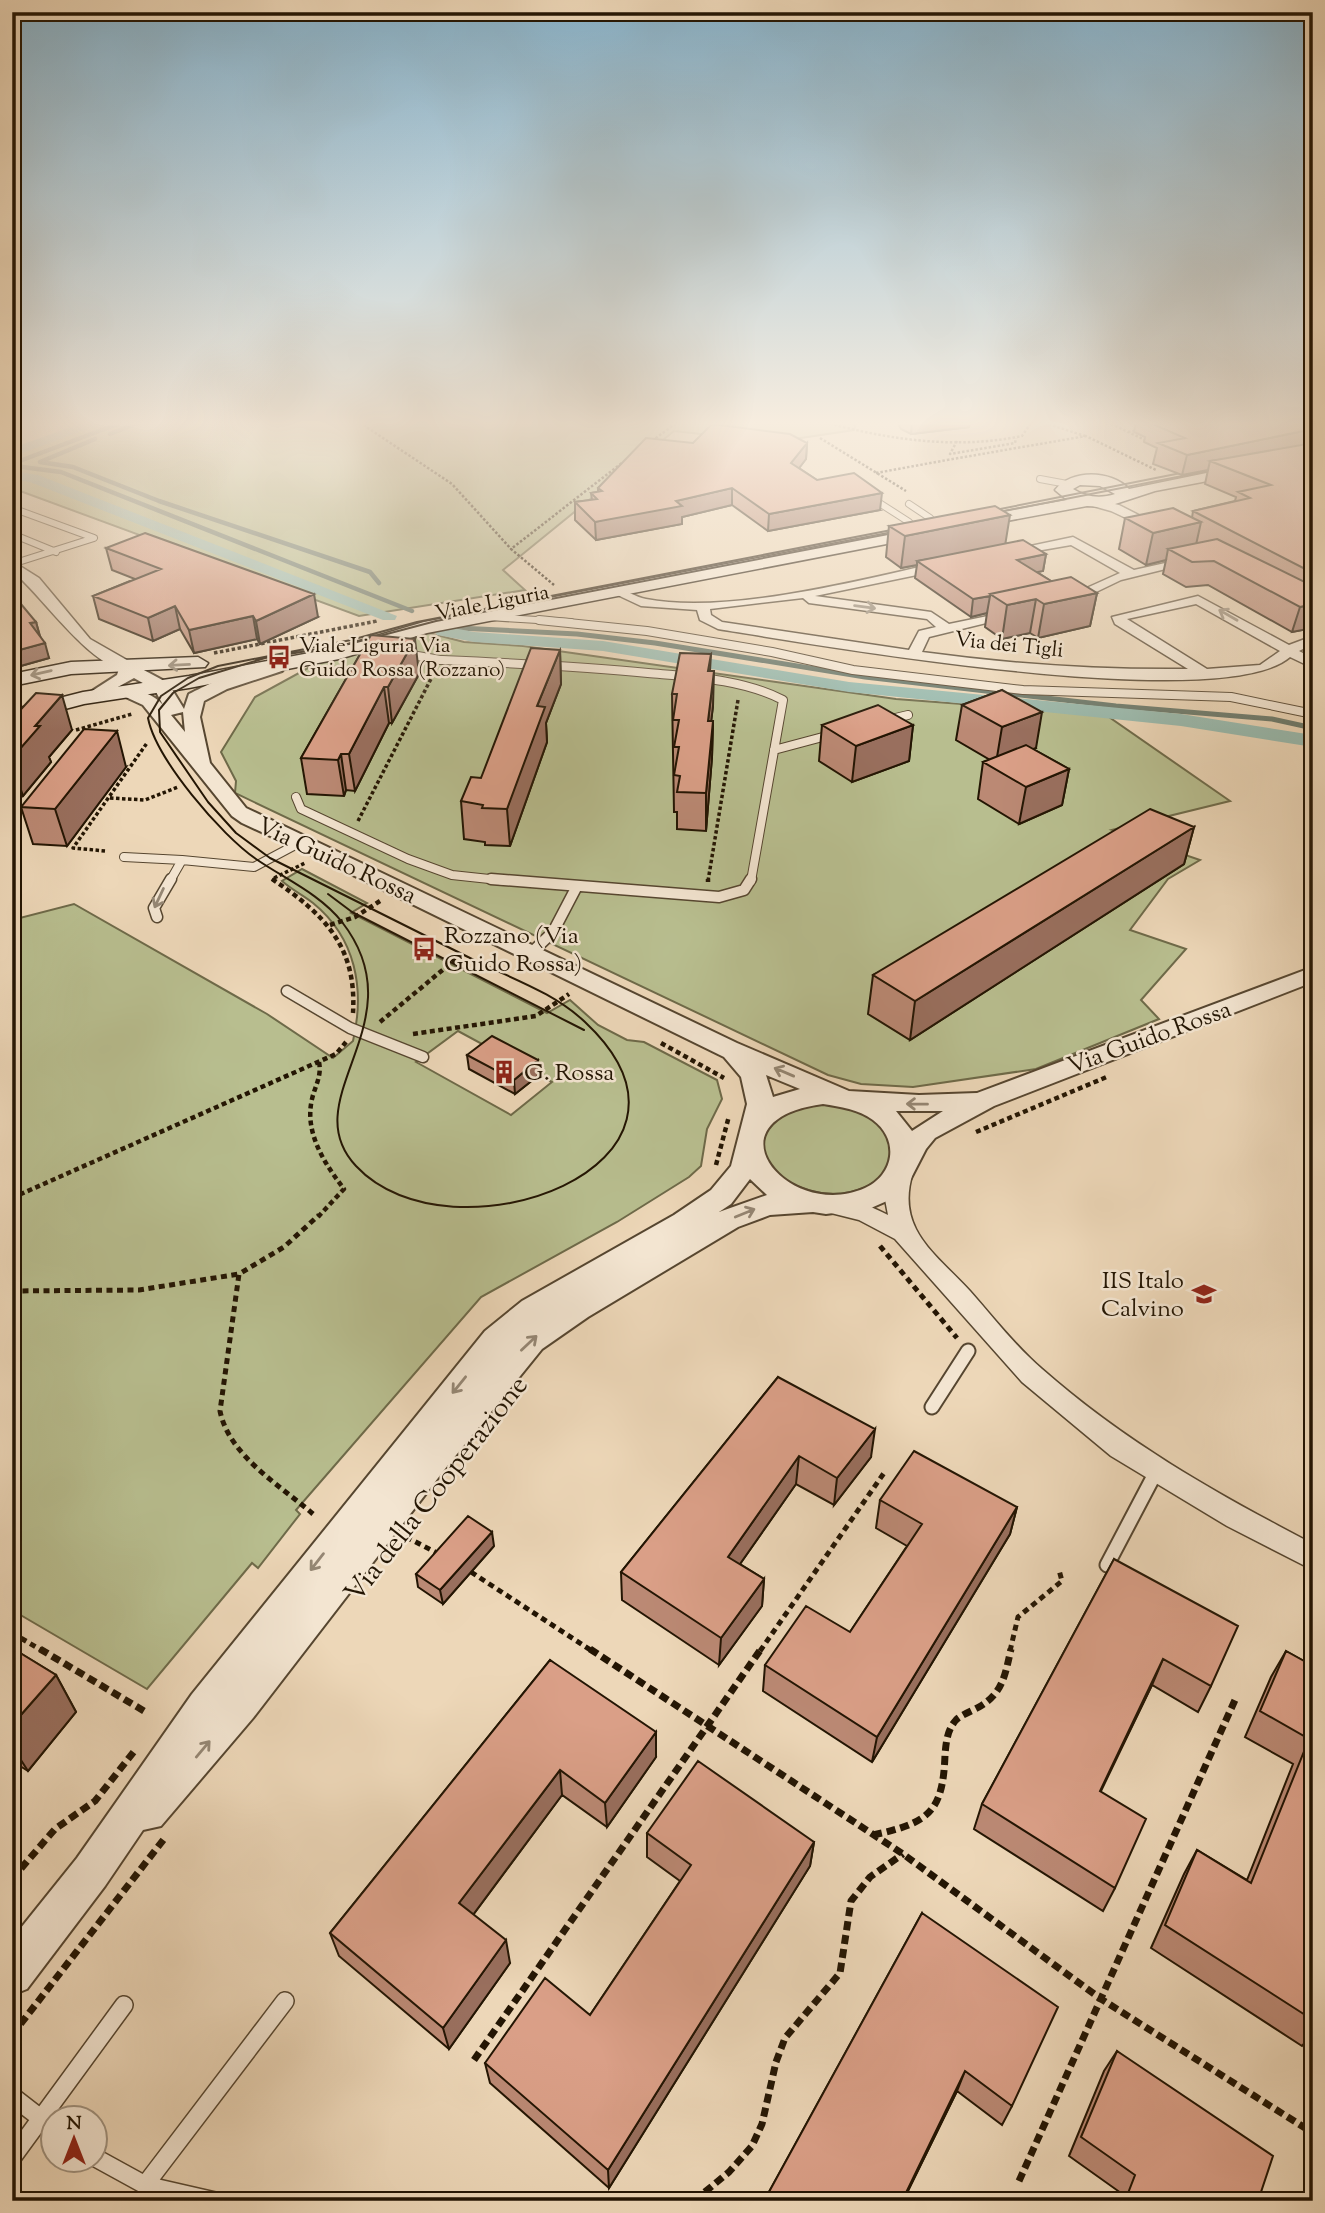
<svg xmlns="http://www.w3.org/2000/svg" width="1325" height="2213" viewBox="0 0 1325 2213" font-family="'Sorts Mill Goudy',serif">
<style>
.green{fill:#b8be8f;stroke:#6e6a49;stroke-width:2;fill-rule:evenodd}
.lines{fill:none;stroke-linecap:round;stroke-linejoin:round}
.stream-far1{stroke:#6a786a;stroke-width:4.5}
.stream{stroke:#6a786a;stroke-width:5}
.canal{fill:#99baae;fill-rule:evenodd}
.service-far4-casing{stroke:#564630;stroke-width:8}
.service-far3-casing{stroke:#564630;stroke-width:10}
.service-far2-casing{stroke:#564630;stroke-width:13}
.service-far1-casing{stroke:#564630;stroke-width:17}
.service-casing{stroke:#564630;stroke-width:20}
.minor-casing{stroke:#564630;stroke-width:3}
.tertiary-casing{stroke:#564630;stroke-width:4}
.secondary-casing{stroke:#231503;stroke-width:3}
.path-far4{stroke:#231503;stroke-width:2.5;stroke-dasharray:2.5 2;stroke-linecap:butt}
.path-far3{stroke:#231503;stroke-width:3.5;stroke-dasharray:3.5 2.5;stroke-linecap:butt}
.path-far2{stroke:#231503;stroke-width:4.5;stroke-dasharray:5 3.5;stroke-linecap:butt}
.path-far1{stroke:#231503;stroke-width:5;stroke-dasharray:6 4.5;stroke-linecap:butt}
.path{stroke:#231503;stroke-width:7;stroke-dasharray:9 5;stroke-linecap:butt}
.service-far4{stroke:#f3e5d1;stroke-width:6}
.service-far3{stroke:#f3e5d1;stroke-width:8}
.service-far2{stroke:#f3e5d1;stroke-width:10}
.service-far1{stroke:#f3e5d1;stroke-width:13}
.service{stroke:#f3e5d1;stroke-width:17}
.minor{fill:#f3e5d1;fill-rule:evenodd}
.tertiary{fill:#f3e5d1;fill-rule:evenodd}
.secondary{fill:#f3e5d1;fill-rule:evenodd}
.tram{stroke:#231503;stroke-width:2}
.wall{fill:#bb8974;stroke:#231503;stroke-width:2}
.shaded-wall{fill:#996f5e;stroke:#231503;stroke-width:2}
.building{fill:#da9f87;stroke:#231503;stroke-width:2}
.oneway{stroke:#958774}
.labels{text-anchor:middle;stroke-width:5;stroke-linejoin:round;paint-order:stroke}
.far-street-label{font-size:21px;fill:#231503;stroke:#f3e5d1}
.far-poi-label{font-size:21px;fill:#231503;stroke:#f3e5d1;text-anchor:start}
.street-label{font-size:24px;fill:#231503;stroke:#f3e5d1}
.poi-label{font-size:24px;fill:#231503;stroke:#f3e5d1;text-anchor:start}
.near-street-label{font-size:28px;fill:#231503;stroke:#f3e5d1}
</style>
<rect width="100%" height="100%" fill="#edd7b8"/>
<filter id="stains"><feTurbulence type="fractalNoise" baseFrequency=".00286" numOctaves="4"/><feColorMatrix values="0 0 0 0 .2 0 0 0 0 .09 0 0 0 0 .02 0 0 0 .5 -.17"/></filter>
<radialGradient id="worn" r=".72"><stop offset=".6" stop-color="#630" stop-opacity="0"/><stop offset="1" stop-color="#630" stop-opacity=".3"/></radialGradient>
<!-- green -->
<path class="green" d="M93 420H857L854 430 774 442 674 431 503 570 525 590 359 616 12 488V452Z
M429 633 464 642 523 646 896 699 1106 715 1230 801 1112 830 1200 860 1168 879 1130 930 1186 949 1141 1000 1159 1019 1036 1069 913 1087 861 1084 828 1075 235 793 236 781 221 752 255 697 319 662Z
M302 869 367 903 351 913 547 1013 570 1000 598 1025 627 1040 644 1042 717 1080 722 1099 707 1129 701 1166 689 1177 617 1222 481 1297 296 1510 300 1514 258 1568 252 1563 147 1689 12 1610V920L74 904 267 1014 333 1058 353 1041C365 989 356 938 313 903 303 895 292 890 282 881ZM458 1031 552 1082 511 1115 416 1062Z
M814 1104C845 1104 899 1117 890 1158 888 1171 881 1179 868 1186 799 1220 701 1133 814 1104Z"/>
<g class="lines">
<!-- stream-far1 -->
<path class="stream-far1" d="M128 420 17 462 22 467 61 472 412 611
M110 434 145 420
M95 439 40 462 73 467 159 501 370 572 379 583"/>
<!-- stream -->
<path class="stream" d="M459 628 577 634 655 643 865 677 1116 706 1272 719 1313 728"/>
<!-- canal -->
<path class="canal" d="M91 420H111L12 457V448Z
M12 471 38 475 397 616 395 620H383L30 482 12 479Z
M443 626 474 632 603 641 849 682 1181 714 1313 735V747L1181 726 849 692 603 651 474 642 437 635 434 631 437 627Z"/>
<!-- service-far4 casing -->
<g class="service-far4-casing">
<path id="service-far4" d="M1040 479 1067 484
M870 497 909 522
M909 504 930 518
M12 508 94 538 12 564
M12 534 56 552
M487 617 571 622"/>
</g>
<!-- service-far3 casing -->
<g class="service-far3-casing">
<path id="service-far3" d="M539 620 647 631 772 652 853 670 1023 690 1231 697 1313 714
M405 648 412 655 440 660C509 663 579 666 648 673 693 677 742 679 783 700L751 881
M887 720 908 715
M774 750 834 734
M296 797 301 809 408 859 452 875 508 881
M124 857 182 860
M170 881 182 860 254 867 299 843"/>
</g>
<!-- service-far2 casing -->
<g class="service-far2-casing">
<path id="service-far2" d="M491 879 719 897 744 890 751 879
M157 917 154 908 171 879
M531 953 553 932 576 888
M287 991 350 1028 423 1057"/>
</g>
<!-- service-far1 casing -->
<g class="service-far1-casing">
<path id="service-far1" d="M932 1407 968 1351
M1107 1565 1157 1470"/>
</g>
<!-- service casing -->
<g class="service-casing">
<path id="service" d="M12 2096 52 2127
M94 2157 145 2185 215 2201
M12 2158 124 2005
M145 2185 285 2001"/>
</g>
<!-- minor casing -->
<g class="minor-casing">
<path id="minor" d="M1086 497 1119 505 1166 529 1156 532 1111 511 1082 503V499Z
M1073 537 1134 570 1192 557 1198 561 1121 580 1067 606 1060 602 1062 599 1120 573 1071 545 1008 556 1002 552Z
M12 561 39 578 90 639 132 663V669C96 677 40 592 12 571Z
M942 562 948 566 946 569 815 596 931 612 949 624 1012 611 1019 615 929 637 922 652C1010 664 1098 670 1188 669L1115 624 1112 617 1198 596 1289 645 1313 636V644L1299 651 1313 658V668L1290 657C1222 716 818 645 718 629L700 620 697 610 641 606 609 591 616 587C626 590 635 597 646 599 727 615 861 580 942 562ZM803 598 809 603 927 619 936 627 919 631 909 650 722 622 711 615 710 609ZM1196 604 1280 651 1260 665 1207 669 1127 619Z
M902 1164 910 1167 913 1172C895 1229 935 1253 970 1291 993 1317 1016 1347 1042 1369 1125 1442 1215 1493 1313 1544V1570L1227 1526 1111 1456 1022 1382 895 1239 859 1220 819 1210 816 1204 819 1198C839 1192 870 1206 888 1215L884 1194 894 1167Z"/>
</g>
<!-- tertiary casing -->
<g class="tertiary-casing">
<path id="tertiary" d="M127 661 168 683 184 709 189 694C209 684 261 658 282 663L285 667 282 671 227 689 204 701 200 717 210 763 246 808 737 1043 849 1091 919 1095 977 1093 1313 967V982L994 1106 935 1138 926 1149 910 1180 896 1197 871 1208 826 1214 813 1212 770 1215 738 1227 588 1317 542 1349 448 1465 253 1718 161 1826 143 1830 105 1886 27 1989 12 1995V1939L77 1858 192 1694 485 1331 522 1301 674 1215 711 1190 731 1166 747 1104 741 1077 724 1057 316 857 242 823 232 816 143 705 117 693 126 688C140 691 154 694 163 705L155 690 134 678 98 698 89 693 117 675 121 662ZM183 712 185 732 171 715ZM766 1075 800 1089 773 1097ZM823 1104C841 1107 858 1109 873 1120 900 1140 894 1175 865 1188 789 1222 703 1120 823 1104ZM896 1111H943L912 1131ZM750 1179 767 1195 719 1212 731 1204Z"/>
</g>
<!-- secondary casing -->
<g class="secondary-casing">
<path id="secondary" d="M1313 451V461L1155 491 1106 507 1087 506 969 528 960 523 969 518 1067 500 1055 490C1071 469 1111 470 1129 489ZM1080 485 1100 486 1115 494C1100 499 1086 497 1073 489Z
M927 526 936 531 933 535 427 633 339 659 189 688 84 704 12 723V710L83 692 189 676 336 648 424 622Z
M198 657 208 663 205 667 71 674 12 686V674L71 662Z"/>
</g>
<!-- path-far4 -->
<path class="path-far4" d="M222 420 283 424 334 420
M356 420 452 484 511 549
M817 420C884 439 953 450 1022 436L1033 420
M1036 420 1085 436
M1103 420 1145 440
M1128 432 1138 430
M820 438 906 491
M652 441 680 420
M957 441 950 454 1015 443 1016 438
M947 460 1086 436 1156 470
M876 473 947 460
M554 585 511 549 623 462
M374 622 377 621"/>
<!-- path-far3 -->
<path class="path-far3" d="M214 653 377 621
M76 730 132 714
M110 798 145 800 178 787
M358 821 434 673
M105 851 73 848 147 743
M275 881 272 879 305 863
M708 881 738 700"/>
<!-- path-far2 -->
<path class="path-far2" d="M272 879C324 914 357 946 353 1013
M708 882V879
M330 925 355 917 380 901
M380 1022 457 958
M413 1034 536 1016 569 994
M661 1043 724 1078
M976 1132 1109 1076
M716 1165 729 1116
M12 1198 336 1054 346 1042
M318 1217 344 1189C325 1164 304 1133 312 1099 315 1086 322 1076 319 1062"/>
<!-- path-far1 -->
<path class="path-far1" d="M880 1246 957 1338
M12 1291 139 1290 239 1274
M313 1514C280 1485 229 1456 220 1411L239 1274 284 1247 319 1215
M406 1537 439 1554
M471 1572 592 1651
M12 1633 43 1651
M760 1651 884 1473
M1010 1651 1018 1617 1062 1581 1059 1570"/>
<!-- path -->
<path class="path" d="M40 1649 144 1711
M590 1649 903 1854 1101 1999 1313 2133
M873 1835C928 1823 943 1813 945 1755 946 1743 947 1730 956 1720 961 1715 972 1711 979 1707 1003 1693 1005 1675 1011 1649
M12 1879 55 1829 95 1801 136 1749
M12 2035 164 1839
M474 2060 761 1649
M1019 2181 1235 1700
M694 2201 729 2172 752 2146 762 2124 776 2062 785 2038 840 1973 851 1901 870 1877 903 1854
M1311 2201 1313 2197"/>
<!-- service-far4 -->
<use href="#service-far4" class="service-far4"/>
<!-- service-far3 -->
<use href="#service-far3" class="service-far3"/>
<!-- service-far2 -->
<use href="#service-far2" class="service-far2"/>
<!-- service-far1 -->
<use href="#service-far1" class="service-far1"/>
<!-- service -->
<use href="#service" class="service"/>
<!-- minor -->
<use href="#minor" class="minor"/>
<!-- tertiary -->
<use href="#tertiary" class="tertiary"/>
<!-- secondary -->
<use href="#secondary" class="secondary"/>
<!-- tram -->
<path class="tram" d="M980 513 1196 470
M984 515 1228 467
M907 527 417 622 351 640 218 666 188 678 161 696 148 718C156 759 221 835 256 859 285 879 320 894 342 922 420 1022 292 1098 356 1166 451 1268 737 1165 585 1022 553 992 512 979 474 960 406 926 338 892 270 858L236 833 208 802 160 732 159 710 173 693 199 678 265 658 349 644 436 621 909 530
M328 894 352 912 584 1030"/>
</g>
<!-- wall -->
<path class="wall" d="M896 420H970L969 427 911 434 901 429Z
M1136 420H1313V628L1292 632 1208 585 1186 587 1163 574 1166 560 1146 565 1119 549 1125 518H1192L1193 511 1235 501 1236 497 1205 484 1208 470 1182 475 1153 464 1157 448 1144 442 1145 437 1134 432Z
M693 443H807L806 459 799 468 817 480 880 510 768 531 732 505 682 517V524L596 540 575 520V502L592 500 591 493 598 492V488Z
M889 526 1005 543 1046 554 1043 571 1037 572 1051 581 1097 593 1090 626 1038 638 1030 633 1002 639 985 627 987 613 971 617 915 578 917 565 901 568 886 557Z
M106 548 318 617 260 644 257 639 194 653 180 629 153 641 99 619 93 596 135 579 112 570Z
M12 599 36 622 40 636 49 658 17 667 12 660Z
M371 635 419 674 392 723H389L355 791 346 790 344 796 307 794 301 758Z
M560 650 561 684 546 723 547 742 510 846 485 845V842L464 839 461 801 481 778Z
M711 654 710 671 713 706 711 721H713L712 757 706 831 677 829V812H674L672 694Z
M1002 690 1036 748 1033 749 1069 769 1062 805 1019 824 978 799 983 762 990 760 956 740 962 705Z
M12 719 72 730 49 757 51 762 23 796 12 795Z
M822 725H913L909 761 852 782 819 761Z
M126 767 67 846 33 844 21 807Z
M1194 827 1184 864 910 1040 868 1014 873 975Z
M467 1055 539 1075 515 1094 469 1069Z
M778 1377 871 1457 834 1505 796 1484 740 1564 764 1579 762 1606 719 1665 622 1600 621 1572Z
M880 1500 1017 1507 1010 1534 872 1762 763 1691 765 1665 850 1632 907 1546 876 1528Z
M494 1546 443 1604 418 1587 416 1574Z
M1114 1559 1211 1686 1198 1712 1152 1685 1100 1791 1115 1888 1103 1911 974 1829 982 1804Z
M12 1648 56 1675 76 1712 28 1771 12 1761Z
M1286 1651 1313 1666V2033L1302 2046 1151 1948 1184 1874 1197 1850 1247 1880 1293 1764 1245 1737 1271 1677Z
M550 1660 656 1757 607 1827 562 1795 473 1915 510 1963 449 2049 339 1956 330 1933Z
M647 1833 814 1842 810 1866 609 2188 490 2083 485 2063 590 2015 680 1881 647 1857Z
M922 1913 1012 2106 1002 2125 957 2091 903 2201H764Z
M1117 2051 1258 2201H1118L1121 2193 1069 2156 1104 2071Z"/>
<!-- shaded-wall -->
<path class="shaded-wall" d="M912 420H970L969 427 911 434Z
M1313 429 1312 448 1210 461 1208 470 1182 475 1187 455Z
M807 443 806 459 790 480 791 463Z
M732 488V505L682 517V524L596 540 595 522 676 501Z
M882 493 880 510 768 531 769 514Z
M1010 515 1005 546 917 561V565L901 568 905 536Z
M1201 522 1194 554 1168 549 1166 560 1146 565 1153 533Z
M1046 554 1043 571 1014 577 1017 560Z
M1097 593 1090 626 1038 638 1044 604Z
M314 594 318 617 260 644 256 621Z
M990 596 987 613 971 617 973 599Z
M1036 599 1030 633 1002 639 1007 605Z
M1313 604V628L1292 632 1300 607Z
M175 606 180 629 153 641 148 618Z
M253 616 257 639 194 653 189 630Z
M36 622 40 637 30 623Z
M415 639 419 674 392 723 388 687Z
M45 643 49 658 17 667 12 652Z
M560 650 561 684 546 723 547 742 510 846 507 809 537 706Z
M714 671 713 706 707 757 708 721Z
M384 687 389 723 355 791 349 754Z
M62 695 72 730 49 757 51 762 23 796 12 763V758L35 726Z
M1042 712 1036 748 996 763 1002 727Z
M713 721 712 757 706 831V793Z
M913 725 909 761 852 782 856 746Z
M117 731 126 767 67 846 55 809Z
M341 754 346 790 344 796 338 760Z
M1069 769 1062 805 1019 824 1026 787Z
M1194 827 1184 864 910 1040 915 1001Z
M538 1060 539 1075 515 1094 514 1080Z
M875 1429 871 1457 834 1505 837 1478Z
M799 1456 796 1484 726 1584 728 1557Z
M1017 1507 1010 1534 872 1762 877 1737Z
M492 1532 494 1546 443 1604 440 1590Z
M764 1579 762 1606 719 1665 721 1638Z
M1163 1659 1152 1685 1089 1816 1100 1791Z
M56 1675 76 1712 28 1771 12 1746V1725Z
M656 1732V1757L607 1827 605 1803Z
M560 1770 562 1795 464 1927 459 1903Z
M814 1842 810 1866 609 2188 608 2170Z
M506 1940 510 1963 449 2049 443 2028Z
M965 2071 957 2091 903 2201H902Z"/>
<!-- building -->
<path class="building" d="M1313 420V429L1187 455 1158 443 1185 438 1148 422 1156 420Z
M712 424 790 434 807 443 791 463 817 480 854 473 882 493 769 514 732 488 676 501 682 506 595 522 575 502 597 499 591 493 602 491 598 488 646 438 693 443Z
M1307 444 1313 448V573L1193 511 1250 498 1238 492 1271 485 1210 461Z
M995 506 1010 515 905 536 889 526Z
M1173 508 1201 522 1153 533 1125 518Z
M145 533 314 594 256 621 253 616 189 630 175 606 148 618 93 596 161 569 106 548Z
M1217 539 1313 586V604L1300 607 1214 561 1192 562 1168 549Z
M1023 540 1046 554 1017 560 1051 581 990 594V596L973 599 917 561Z
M1071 577 1097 593 1044 604 1036 599 1007 605 990 594Z
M16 598 36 622 30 623 45 643 12 652V599Z
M371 635 415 639 388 687H384L349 754H341L338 760 301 758Z
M531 648 560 650 537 706 545 707 507 809 482 808 483 805 461 801 471 777 481 778Z
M680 653 711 654 708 671H714L708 721H713L706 793 677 792 680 776 674 775 679 747H674L679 720H673L677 694H672Z
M1002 690 1042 712 1002 727 962 705Z
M36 693 62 695 35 726H40L12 758V719Z
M878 705 913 725 856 746 822 725Z
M84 729 117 731 55 809 21 807Z
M1026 745 1069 769 1026 787 983 762Z
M1150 809 1194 827 915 1001 873 975Z
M492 1036 538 1060 514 1080 467 1055Z
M778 1377 875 1429 837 1478 799 1456 728 1557 764 1579 721 1638 621 1572Z
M914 1451 1017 1507 877 1737 765 1665 806 1606 850 1632 922 1524 880 1500Z
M468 1516 492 1532 440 1590 416 1574Z
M1114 1559 1238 1626 1211 1686 1163 1659 1100 1791 1146 1819 1115 1888 982 1804Z
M12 1648 56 1675 12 1725Z
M1286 1651 1313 1666V2020L1165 1925 1197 1850 1251 1883 1309 1739 1260 1711Z
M550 1660 656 1732 605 1803 560 1770 459 1903 506 1940 443 2028 330 1933Z
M698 1761 814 1842 608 2170 485 2063 545 1978 590 2015 691 1865 647 1833Z
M922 1913 1058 2007 1012 2106 965 2071 902 2201H764Z
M1117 2051 1273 2156 1258 2201H1125L1135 2175 1081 2137Z"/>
<!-- one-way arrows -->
<defs><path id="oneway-shaft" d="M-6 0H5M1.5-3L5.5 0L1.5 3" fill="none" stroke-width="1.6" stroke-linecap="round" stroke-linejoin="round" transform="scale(1.75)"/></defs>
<g class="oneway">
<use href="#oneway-shaft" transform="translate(865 607) rotate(7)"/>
<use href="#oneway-shaft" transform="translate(1228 615) rotate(-150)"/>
<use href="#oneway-shaft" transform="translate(179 665) rotate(177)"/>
<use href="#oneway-shaft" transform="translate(41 673) rotate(167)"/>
<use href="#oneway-shaft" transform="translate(159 898) rotate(115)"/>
<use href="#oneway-shaft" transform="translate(784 1072) rotate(-157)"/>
<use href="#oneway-shaft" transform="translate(917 1104) rotate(-179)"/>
<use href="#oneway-shaft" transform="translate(745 1213) rotate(-22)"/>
<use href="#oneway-shaft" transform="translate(529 1343) rotate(-43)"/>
<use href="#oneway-shaft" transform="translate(459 1385) rotate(129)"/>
<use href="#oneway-shaft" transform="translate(317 1562) rotate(128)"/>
<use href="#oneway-shaft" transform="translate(203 1749) rotate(-50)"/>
</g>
<!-- sky -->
<linearGradient id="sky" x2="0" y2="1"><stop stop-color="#88b6d1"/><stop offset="0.58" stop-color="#f7eddf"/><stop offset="1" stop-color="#f7eddf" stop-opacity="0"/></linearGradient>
<rect width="1325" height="730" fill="url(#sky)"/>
<!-- icons -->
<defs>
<g id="bus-bare" transform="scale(1.89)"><path d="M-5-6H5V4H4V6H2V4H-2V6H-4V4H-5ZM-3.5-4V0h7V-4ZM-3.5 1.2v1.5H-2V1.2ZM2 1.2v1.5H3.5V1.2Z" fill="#8f2418" stroke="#f3e5d1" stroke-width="2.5" paint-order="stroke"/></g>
<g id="building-bare" transform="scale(1.89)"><path d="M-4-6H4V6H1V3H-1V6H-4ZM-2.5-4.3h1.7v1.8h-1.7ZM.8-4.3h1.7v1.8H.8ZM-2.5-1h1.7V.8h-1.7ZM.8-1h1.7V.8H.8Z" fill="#8f2418" stroke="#f3e5d1" stroke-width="2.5" paint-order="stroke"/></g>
<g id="school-bare" transform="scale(1.89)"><path d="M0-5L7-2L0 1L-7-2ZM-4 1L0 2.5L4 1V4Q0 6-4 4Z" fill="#8f2418" stroke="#f3e5d1" stroke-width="2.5" paint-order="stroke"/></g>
</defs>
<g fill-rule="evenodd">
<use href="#bus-bare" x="279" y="657"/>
<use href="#bus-bare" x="424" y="949"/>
<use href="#building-bare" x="504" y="1072"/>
<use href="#school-bare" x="1204" y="1294"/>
</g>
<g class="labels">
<!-- far-street labels -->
<g class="far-street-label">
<text transform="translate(492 602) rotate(-11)" y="7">Viale Liguria</text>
<text transform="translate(1009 644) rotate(6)" y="7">Via dei Tigli</text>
</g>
<!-- far-poi labels -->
<g class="far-poi-label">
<text x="299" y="652">Viale Liguria Via<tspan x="299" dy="24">Guido Rossa (Rozzano)</tspan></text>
</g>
<!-- street labels -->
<g class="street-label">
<text transform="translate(337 860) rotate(25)" y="8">Via Guido Rossa</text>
<text transform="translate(1149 1037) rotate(-20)" y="8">Via Guido Rossa</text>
</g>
<!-- poi labels -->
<g class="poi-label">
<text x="444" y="943">Rozzano (Via<tspan x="444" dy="28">Guido Rossa)</tspan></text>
<text x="524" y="1080">G. Rossa</text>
<text x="1184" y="1288" text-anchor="end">IIS Italo<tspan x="1184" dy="28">Calvino</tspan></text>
</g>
<!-- near-street labels -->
<g class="near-street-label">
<text transform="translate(435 1488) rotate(-52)" y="10">Via della Cooperazione</text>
</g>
</g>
<!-- margin -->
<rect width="1325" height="2213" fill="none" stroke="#edd7b8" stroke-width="42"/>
<rect x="14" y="14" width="1297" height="2185" fill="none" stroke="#231503" stroke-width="3.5"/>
<rect x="21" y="21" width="1283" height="2171" fill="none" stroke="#231503" stroke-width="2"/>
<!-- north arrow -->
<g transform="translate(74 2139)"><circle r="33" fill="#f3e5d1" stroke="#a0927f" stroke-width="2"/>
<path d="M0-5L12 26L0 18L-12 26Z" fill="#8f2418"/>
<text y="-10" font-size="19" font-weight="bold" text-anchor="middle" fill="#231503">N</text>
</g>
<rect width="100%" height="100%" filter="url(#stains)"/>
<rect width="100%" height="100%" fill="url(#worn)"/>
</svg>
